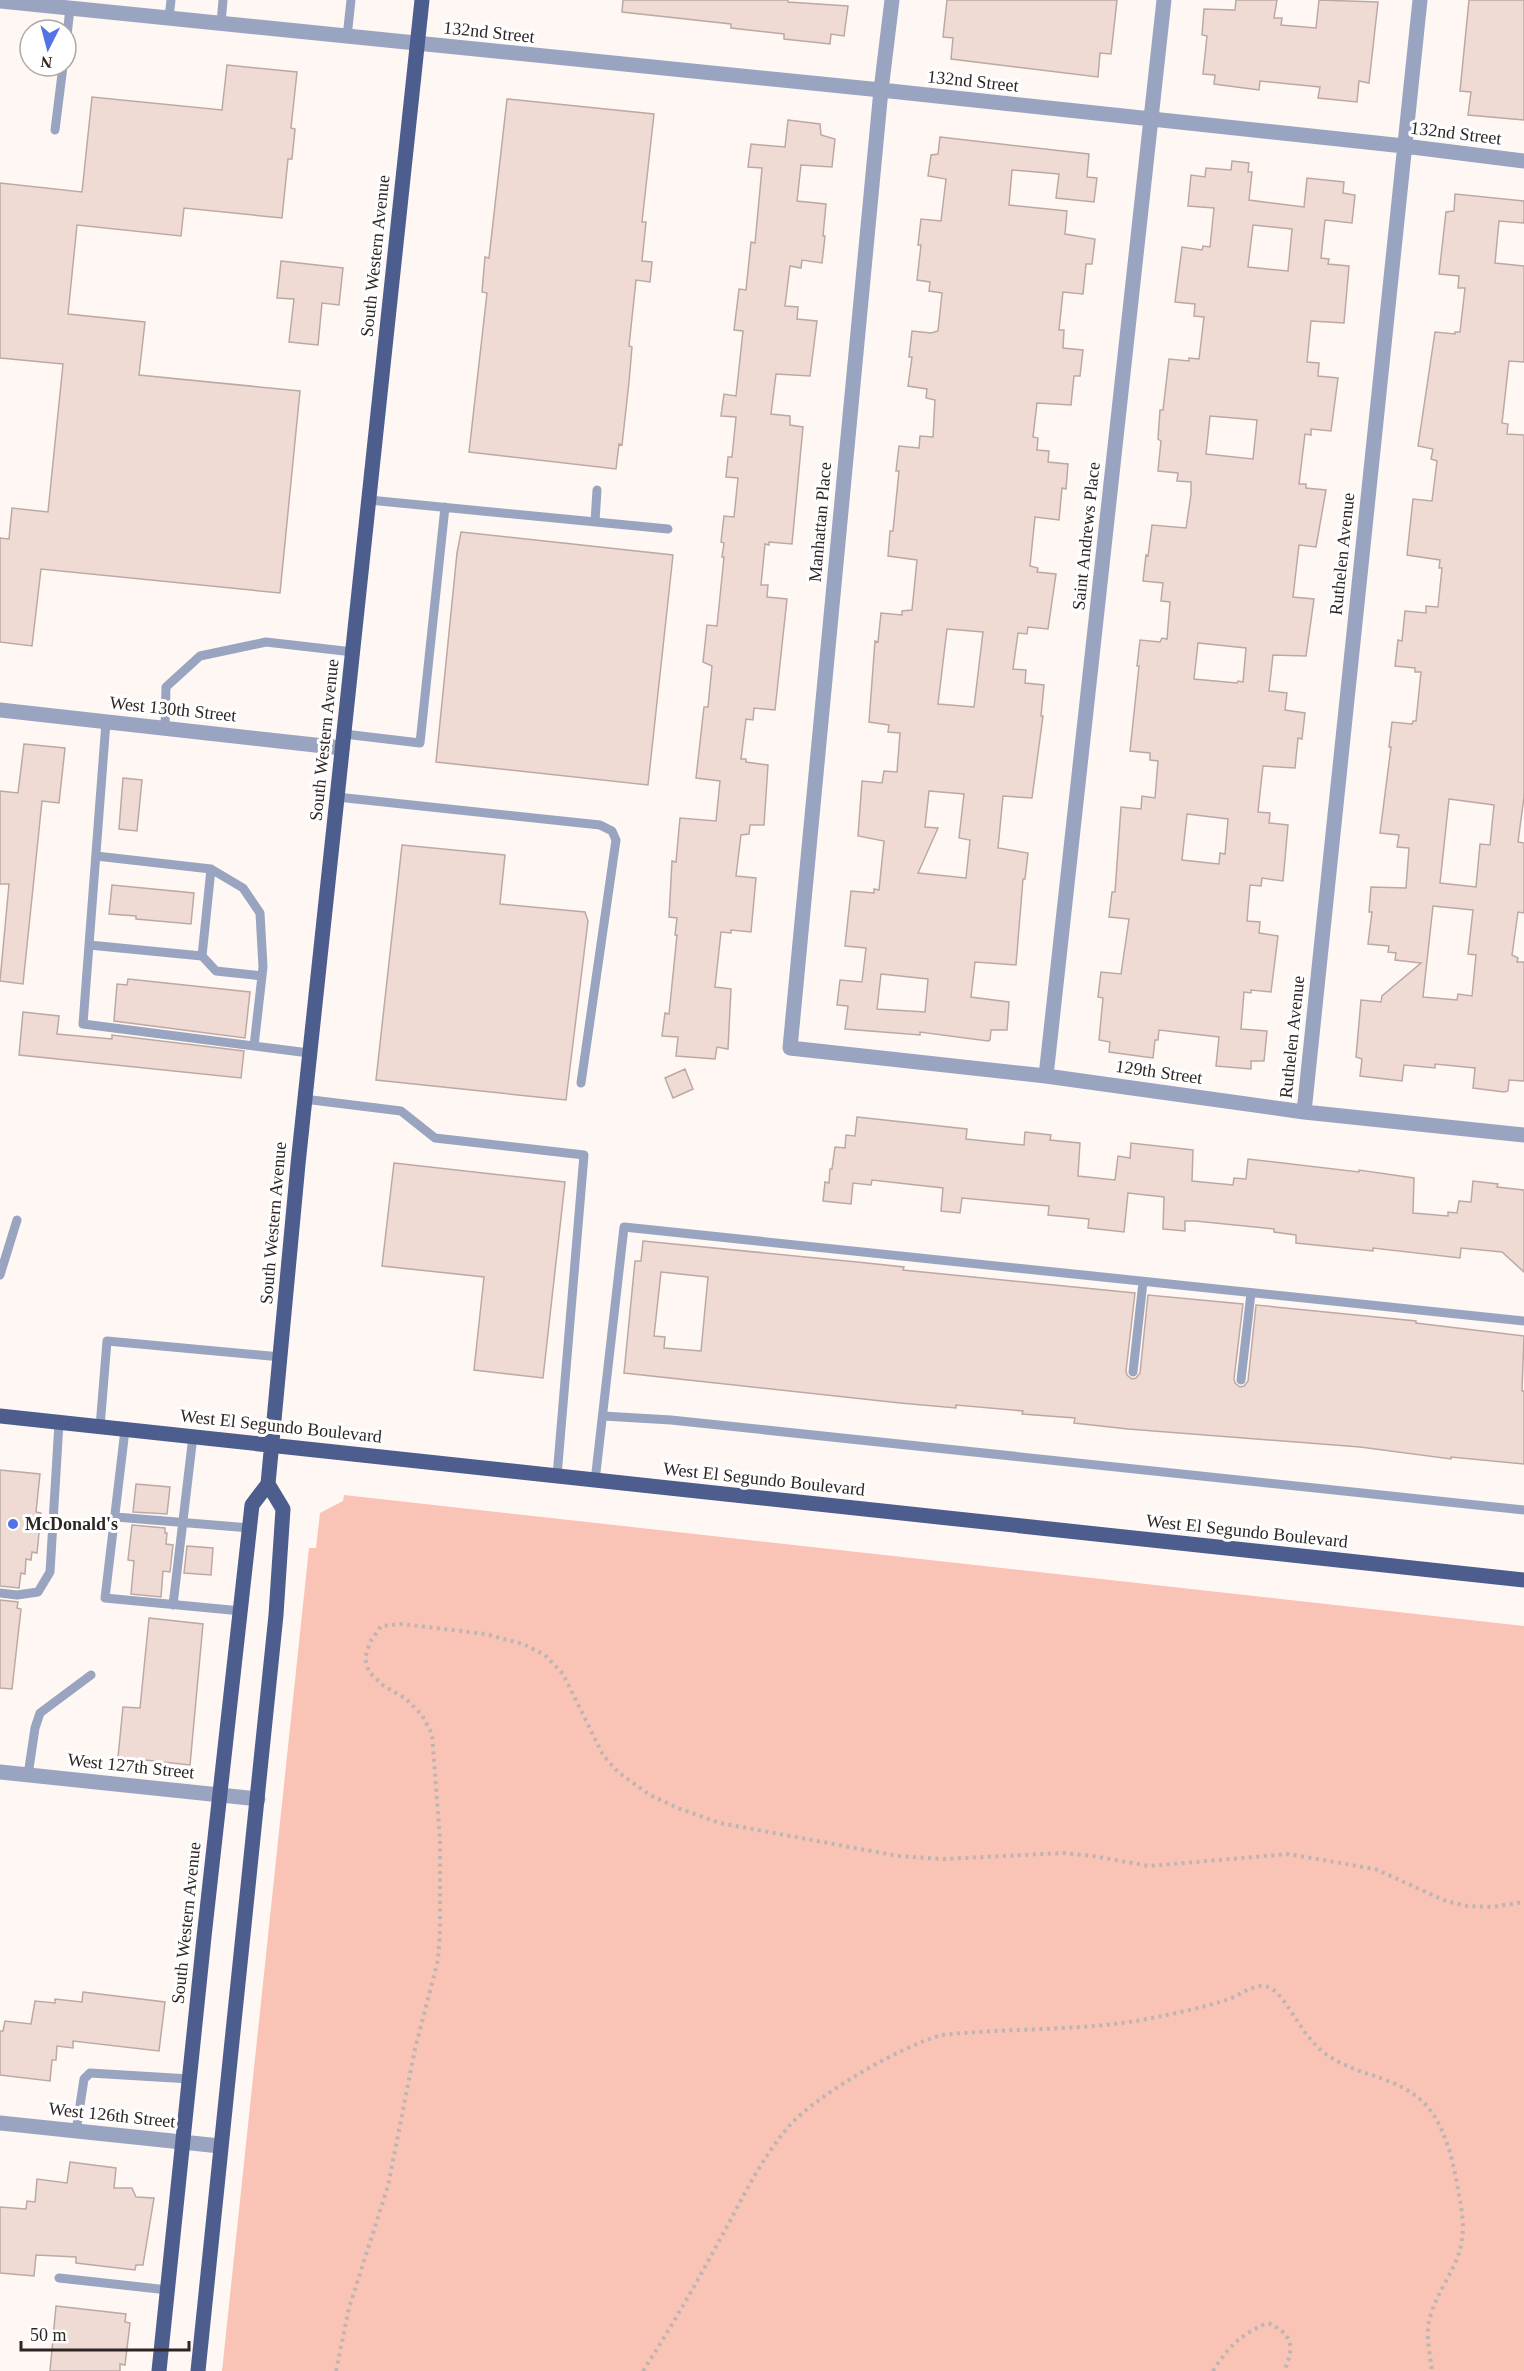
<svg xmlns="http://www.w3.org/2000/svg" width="1524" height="2371" viewBox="0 0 1524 2371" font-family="Georgia,serif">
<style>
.green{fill:#f9c4b5}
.building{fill:#efdad4;stroke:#bda9a4;stroke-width:1.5;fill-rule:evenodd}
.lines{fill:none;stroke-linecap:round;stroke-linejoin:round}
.path{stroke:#bdb5b3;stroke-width:4;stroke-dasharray:3 4.5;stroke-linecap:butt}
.lane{stroke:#99a4c0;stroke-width:9}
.street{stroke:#99a4c0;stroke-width:15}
.primary{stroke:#4c5d8e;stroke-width:15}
.poi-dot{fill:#5272e6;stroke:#fff;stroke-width:2}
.labels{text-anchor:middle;stroke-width:6;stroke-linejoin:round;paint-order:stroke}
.street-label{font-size:18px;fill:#2e2624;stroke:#fff}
.poi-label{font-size:18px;font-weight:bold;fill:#2e2624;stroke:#fff;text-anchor:start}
</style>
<rect width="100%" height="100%" fill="#fff7f4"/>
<!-- green -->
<path class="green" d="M344 1495 1524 1626V2371H222L309 1548H316L320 1513 343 1501Z"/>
<!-- building -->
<path class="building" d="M623 0H788V2L848 6 844 36 831 34 830 44 784 39V34L731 28V24L622 12Z
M947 0H1117L1111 54 1100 53 1098 77 951 59 953 38 943 37Z
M1236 0H1277L1274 18H1282L1281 25 1316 28 1319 0 1378 2 1369 83 1359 81 1357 102 1318 98 1320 87 1260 81 1259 90 1214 84 1215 75 1203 74 1207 36 1202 35 1204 9 1235 10Z
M1469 0H1524V120L1468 115 1471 92 1460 91Z
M227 65 297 72 291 128 295 129 292 159H288L282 218 184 208 181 236 77 225 68 314 145 322 139 375 300 391 280 593 41 569 32 646 0 642V538L9 539 12 508 48 512 63 364 0 358V183L82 192 92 97 222 110Z
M507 99 654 114 642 222H646L642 261 652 262 650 282 636 280 629 346 632 347 629 382 622 445 619 444 616 469 469 452 487 293 482 292 485 257 489 258Z
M788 120 820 124 821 135 835 139 832 167 801 165 797 201 826 204 823 236H825L822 263 802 260 801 268 790 266 785 306 798 307 797 319 817 321 810 376 776 374 771 414 790 416V425L803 427 792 544 769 542V545L765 544 761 585H768L767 597 787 599 775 710 754 708 753 720 746 719 741 759H746V762L768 765 764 825H750L749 834 741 835 736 876 756 878 751 932 731 930V933L721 932 715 987 731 989 728 1049 717 1047 715 1059 676 1056 678 1037 662 1036 665 1013 669 1014 677 935H675L677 918 669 917 672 861 676 862 680 818 716 821 720 781 696 778 704 707H708L712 666 703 662 707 625 717 626 724 557H722L724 543 721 542 724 516 734 517 738 478 726 477 728 457H732L736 417 721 416 724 394 736 396 743 331 734 330 739 289 746 290 751 242 755 243 762 168 748 167 751 144 785 147Z
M940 137 1089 154 1087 177 1097 178 1094 202 1056 198 1059 174 1012 170 1009 205 1067 211 1065 234 1095 239 1092 264H1086L1083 294 1063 292 1059 330H1064L1063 348 1083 350 1080 376H1074L1071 405 1037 403 1033 437 1038 438 1037 450 1049 451 1048 462 1068 464 1066 489 1062 488 1059 520 1035 517 1030 566 1038 568 1037 572 1056 574 1048 629 1028 627 1027 634 1018 633 1013 669 1026 670 1025 683 1044 685 1041 716H1043L1032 798 1003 796 998 848 1028 853 1025 879H1023L1016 965 975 962 971 997 1009 1002 1007 1030H991L990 1040 988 1041 920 1032V1035L845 1029 848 1006 837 1005 840 980 862 982 866 948 845 946 851 891 874 893V889L879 890 884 841 858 836 862 781 882 783 884 771 897 772 900 733 888 732 889 725 869 722 875 641 878 642 881 613 902 615V611L912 610 917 560 888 556 890 531H893L899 471H896L899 446 919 448 920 436 933 437 935 400 926 398 927 389 908 386 912 357H909L912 331 931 333 938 331 942 293 929 291 930 282 917 280 921 245H918L921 219 941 221 946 179 928 176 931 155 938 154ZM947 629 983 632 974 707 938 704ZM929 791 964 794 959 838 970 840 966 878 918 873 938 828 925 827ZM881 974 928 979 925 1012 877 1009Z
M1232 161 1249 163 1248 172H1252L1249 200 1304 207 1307 178 1344 182 1343 193 1355 195 1352 223 1325 220 1321 258 1329 259 1328 264 1349 266 1344 323 1311 321 1307 362 1319 363 1318 376 1338 378 1331 431 1311 429V435L1305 434 1299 484H1306V488L1326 490 1316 547 1299 545 1293 597 1314 599 1306 656 1273 655 1269 691 1287 693 1285 710 1305 713 1302 739 1298 738 1295 768 1263 766 1258 812 1270 813 1269 823 1288 825 1283 881 1262 878 1261 886 1250 885 1247 921 1260 922 1259 933 1278 936 1271 992 1251 990V993L1244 992 1241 1029 1267 1031 1264 1061H1251V1069L1216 1066 1219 1037 1159 1030 1158 1040H1155L1153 1058 1109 1052 1110 1042 1099 1040 1103 998 1098 997 1101 972 1121 974 1129 919 1109 917 1112 892H1115L1121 807 1141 809 1142 796 1155 798 1158 761 1150 760V753L1130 751 1139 666H1137L1140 640 1160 642 1162 638 1167 639 1170 602 1161 601 1163 583 1143 581 1146 555 1148 556 1152 525 1186 528 1191 494V482L1177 481 1178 473 1158 471 1161 441 1158 439 1160 410H1163L1169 359 1189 361V358L1199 359 1204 317 1194 316 1195 304 1175 302 1182 247 1202 250 1203 246 1210 247 1214 208 1188 206 1191 175 1205 177 1206 168 1231 170ZM1253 225 1292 229 1288 271 1248 267ZM1210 416 1257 420 1253 459 1206 454ZM1198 643 1246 648 1243 682 1238 681 1237 683 1194 679ZM1187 814 1228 819 1225 854 1220 853 1219 864 1182 860Z
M1455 194 1524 201V223L1499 221 1495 263 1524 266V362L1509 361 1502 423 1508 424 1507 434 1524 435V797L1518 842 1524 843V913L1518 912 1512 955 1518 958 1517 962H1524V1081L1509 1080 1508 1091 1504 1092 1473 1088 1475 1068 1435 1064V1068L1404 1065 1402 1081 1360 1076 1362 1059 1356 1057 1361 1000 1381 1002 1382 996 1421 963 1395 960 1396 953 1388 952 1389 946 1368 944 1372 912H1369L1371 887 1406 888 1409 848 1397 847 1399 835 1380 833 1391 747H1389L1392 722 1412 724 1413 721H1416L1421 672H1415V668L1395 666 1398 640 1402 641 1405 611 1426 613V606L1438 607 1442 568H1439L1440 560 1407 555 1413 499 1432 501 1437 461 1431 459 1433 449 1418 446 1435 332 1455 334V332H1460L1465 288H1458L1459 276 1439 274 1446 212 1454 211ZM1449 799 1494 805 1490 845 1480 844 1476 887 1440 883ZM1433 906 1473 910 1468 954 1476 955 1472 996 1458 994 1457 1000 1423 997Z
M281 261 343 268 339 305 322 303 318 345 289 342 294 299 277 298Z
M461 532 673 555 648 785 436 762 457 553Z
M24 744 65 748 59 803 42 801 23 984 0 981 9 884H0V791L18 793Z
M123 778 142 780 137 831 119 829Z
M402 845 505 855 500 904 585 912 588 921 566 1100 376 1080Z
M112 885 194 893 191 924 136 919V916L109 914Z
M128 979 250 992 245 1038 114 1021 117 984 127 985Z
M23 1012 59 1016 57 1034 112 1039V1035L244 1051 241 1078 19 1055Z
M685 1069 693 1089 673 1098 665 1078Z
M857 1117 967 1129 966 1139 1024 1145 1025 1132 1051 1135 1050 1140 1080 1143 1078 1176 1115 1180 1118 1156 1130 1158 1131 1143 1193 1150 1192 1181 1233 1185 1234 1178 1246 1179 1248 1159 1359 1172V1170L1414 1178 1413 1213 1448 1216V1212L1457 1213 1459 1201 1471 1202 1473 1181 1498 1184 1497 1187 1524 1190V1272L1502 1252 1461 1248 1460 1258 1373 1248V1251L1296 1243V1235L1274 1232V1229L1195 1221H1185V1231L1163 1229 1164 1197 1128 1193 1124 1232 1088 1228 1089 1219 1048 1215 1049 1206 962 1198 960 1213 941 1211 943 1188 872 1180 871 1185 853 1183 851 1204 823 1201 825 1182 829 1183 830 1169H832L835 1147 845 1148 846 1135 855 1136Z
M394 1163 565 1182 543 1378 474 1370 484 1277 382 1266Z
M643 1241 857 1262 904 1267 903 1270 1135 1293 1126 1371 1127 1375 1132 1379 1136 1378 1140 1373 1148 1295 1243 1304 1234 1379 1235 1383 1240 1387 1244 1386 1248 1381 1256 1305 1416 1321V1323L1524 1336 1522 1391H1524V1464L1451 1457V1459L1360 1447 1128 1429 1074 1423 1075 1418 1022 1414 1023 1411 956 1405V1408L900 1403 624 1373 635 1261H641ZM661 1272 708 1277 701 1351 664 1348 665 1337 654 1336Z
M0 1470 40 1474 36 1512 41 1513 37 1553 32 1552 31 1560 26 1559 25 1574 21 1573 19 1588 0 1586Z
M136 1484 170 1487 167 1514 133 1512Z
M132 1525 165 1528V1533H167L166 1544 173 1545 170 1572 163 1571 161 1597 131 1594 134 1561 128 1560Z
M187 1546 213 1548 211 1575 184 1573Z
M0 1600 18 1602 17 1608 21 1609 12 1689 0 1688Z
M149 1618 203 1624 190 1765 118 1757 123 1707 140 1708Z
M83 1992 165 2002 159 2051 73 2041V2048L57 2046 56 2060H52L50 2081 0 2075V2031H3L5 2021 31 2024 35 2001 55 2003V1999L82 2002Z
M70 2162 116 2168 114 2188H132L136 2197 154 2198 143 2265H136L135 2270 76 2263V2257L36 2255 34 2276 0 2273V2207L26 2209 27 2201 35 2202 37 2179 67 2183Z
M56 2306 126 2314 125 2322 130 2323 125 2365 120 2364V2371H50Z"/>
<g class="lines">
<!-- path -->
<path class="path" d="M336 2371 349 2308 388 2186 415 2049 438 1960 440 1930V1839L432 1734 422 1715 405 1698 384 1686 369 1672 365 1658 370 1642 381 1626 403 1624 485 1634 523 1644 545 1655 563 1674 603 1755 618 1772 650 1795 680 1809 720 1823 898 1856 943 1859 1063 1853 1093 1856 1149 1866 1288 1854 1375 1869 1446 1901 1467 1906 1491 1907 1524 1902
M643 2371C670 2329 695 2286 719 2241 741 2202 760 2159 790 2125 818 2094 901 2046 942 2035 1006 2028 1072 2031 1136 2021 1163 2016 1203 2008 1229 1999 1240 1995 1250 1986 1263 1986 1268 1986 1275 1990 1278 1994 1294 2012 1303 2035 1322 2051 1353 2077 1397 2074 1426 2105 1449 2131 1455 2172 1461 2206 1470 2261 1444 2272 1430 2317 1425 2334 1430 2354 1432 2371
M1213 2371C1228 2347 1242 2333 1268 2323 1293 2334 1295 2347 1284 2371"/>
<!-- lane -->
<path class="lane" d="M169 18 171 0
M221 24 223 0
M347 37 351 0
M66 45 70 8
M55 130 63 66
M369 500 668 529
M595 522 597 490
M165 728 166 687 200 656 266 642 353 652
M344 734 420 743 445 507
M337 797 600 825 612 831 616 840 581 1083
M96 856 211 869 202 956 89 945C95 870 101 796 106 722
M211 869 243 888 260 913 263 967 254 1046
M89 945 83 1024 309 1053
M202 956 216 971 262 976
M304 1099 401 1111 435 1138 584 1155 557 1476
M0 1275 17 1220
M1133 1372 1143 1282
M1241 1380 1251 1293
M603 1416 671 1420 1524 1510
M100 1427 107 1341 281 1357
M125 1430 105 1598 241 1611
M595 1481 624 1227 1524 1321
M116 1517 250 1528
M0 1593 17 1595 38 1592 50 1572 59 1423
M173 1605 193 1436
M28 1775 35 1728 40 1713 91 1675
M76 2131 84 2079 90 2073 190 2079
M59 2278 168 2290"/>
<!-- street -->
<path class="street" d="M892 0 881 90 790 1048 1046 1076 1304 1112 1524 1135
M0 1 881 90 1404 146 1524 161
M0 710 342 748
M1046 1076 1164 0
M1304 1112 1420 0
M0 1772 258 1799
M0 2123 220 2146"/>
<!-- primary -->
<path class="primary" d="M0 1416 1524 1580
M159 2371 204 1937 252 1505 268 1484 298 1164 422 0
M198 2371 276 1615 283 1509 268 1484"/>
</g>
<!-- markers -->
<circle class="poi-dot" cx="13" cy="1524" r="6"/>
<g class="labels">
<!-- street labels -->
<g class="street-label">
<text transform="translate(489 32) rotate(6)" y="6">132nd Street</text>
<text transform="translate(973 81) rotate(6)" y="6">132nd Street</text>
<text transform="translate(1456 133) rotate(7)" y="6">132nd Street</text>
<text transform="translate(375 256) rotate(-84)" y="6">South Western Avenue</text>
<text transform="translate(820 522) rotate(-85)" y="6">Manhattan Place</text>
<text transform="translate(1086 536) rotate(-84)" y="6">Saint Andrews Place</text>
<text transform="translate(1342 554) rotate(-84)" y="6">Ruthelen Avenue</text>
<text transform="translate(173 709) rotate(6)" y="6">West 130th Street</text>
<text transform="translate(324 740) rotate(-84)" y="6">South Western Avenue</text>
<text transform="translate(1292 1037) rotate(-84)" y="6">Ruthelen Avenue</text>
<text transform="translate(1159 1072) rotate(8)" y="6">129th Street</text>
<text transform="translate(273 1223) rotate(-85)" y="6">South Western Avenue</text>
<text transform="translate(281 1426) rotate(6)" y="6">West El Segundo Boulevard</text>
<text transform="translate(764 1479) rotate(6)" y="6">West El Segundo Boulevard</text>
<text transform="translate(1247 1531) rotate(6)" y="6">West El Segundo Boulevard</text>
<text transform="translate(131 1766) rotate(6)" y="6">West 127th Street</text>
<text transform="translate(186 1923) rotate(-84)" y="6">South Western Avenue</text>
<text transform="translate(112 2115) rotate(6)" y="6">West 126th Street</text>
</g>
<!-- poi labels -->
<g class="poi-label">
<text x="25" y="1530">McDonald's</text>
</g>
</g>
<!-- north arrow -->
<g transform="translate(48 48) rotate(186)"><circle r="28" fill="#ffffff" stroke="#aba8a7" stroke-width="1.5"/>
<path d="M0-4.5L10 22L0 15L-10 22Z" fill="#5272e6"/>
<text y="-9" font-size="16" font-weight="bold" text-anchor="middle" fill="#2e2624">N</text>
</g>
<!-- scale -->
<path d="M21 2341v9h168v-9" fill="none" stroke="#2e2624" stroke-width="3"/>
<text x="30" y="2341" font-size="18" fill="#2e2624" stroke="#ffffff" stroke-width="4.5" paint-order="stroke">50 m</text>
</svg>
